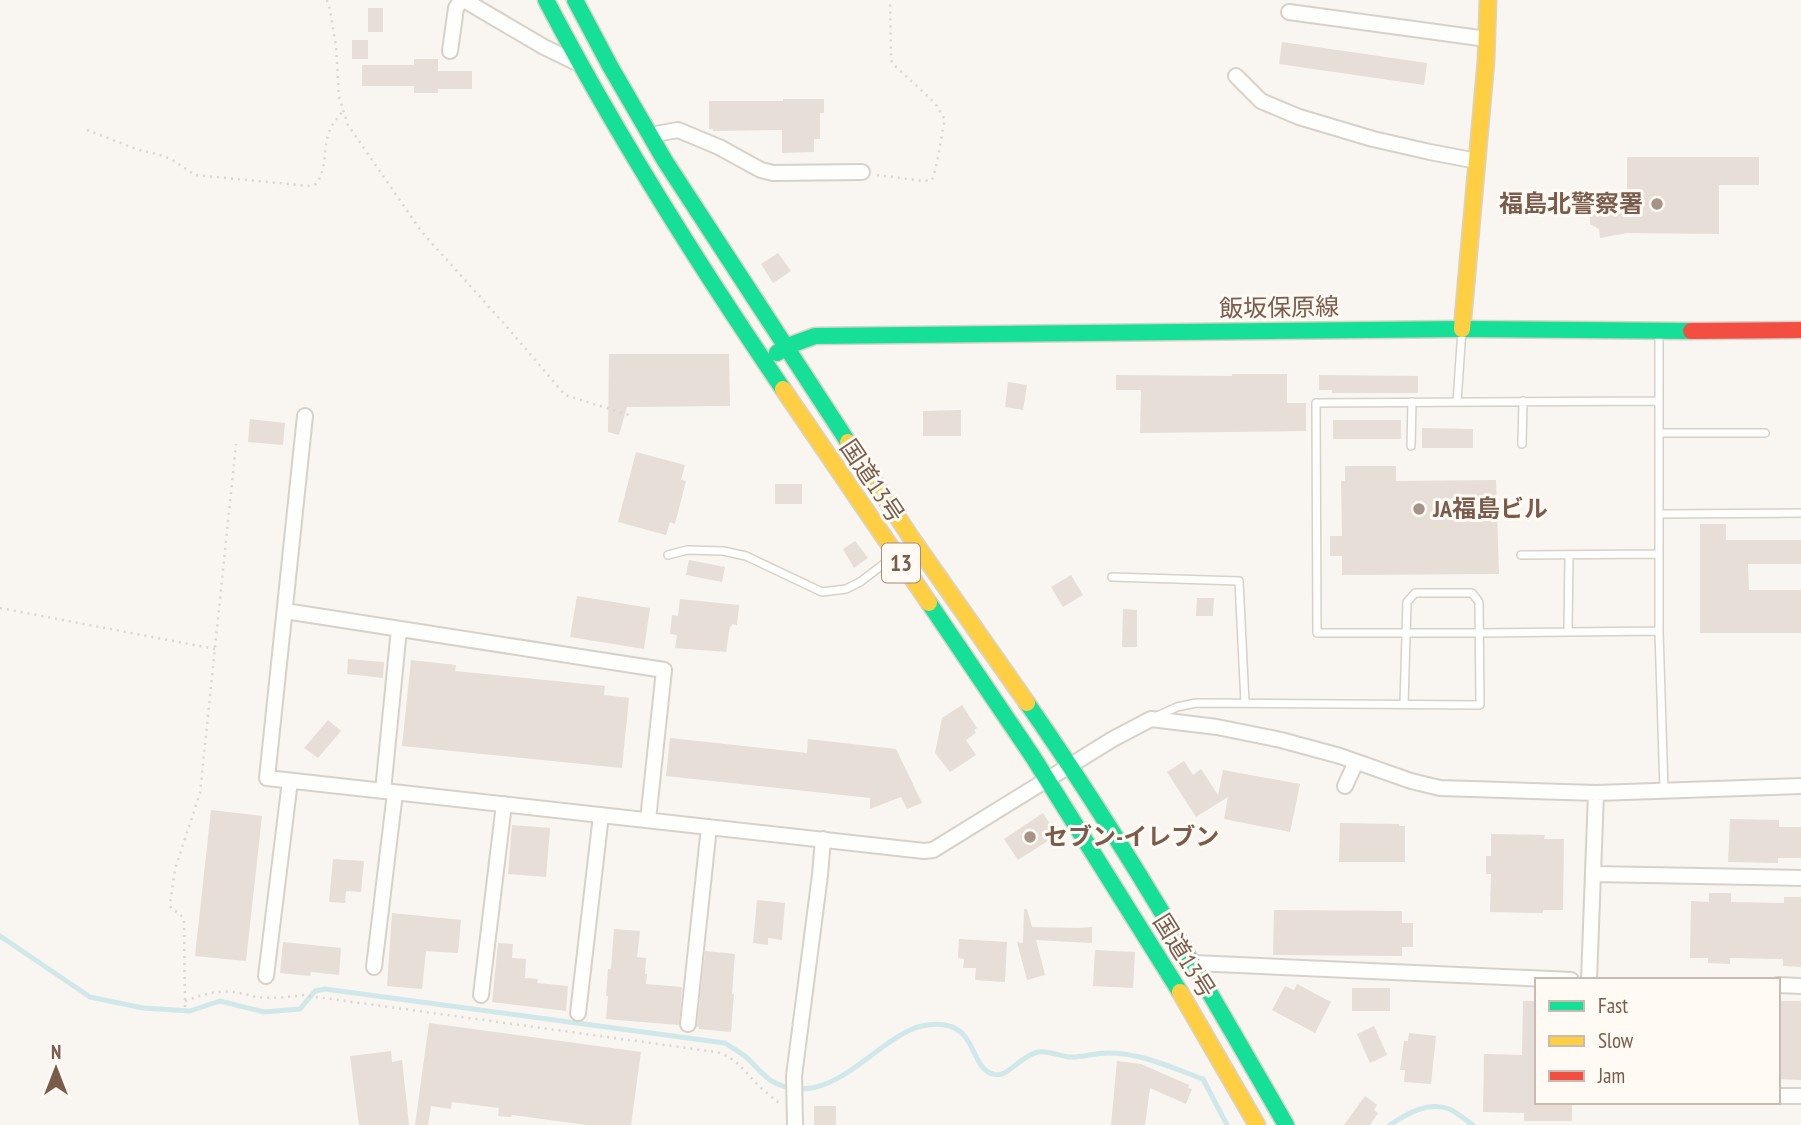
<svg xmlns="http://www.w3.org/2000/svg" width="1801" height="1125" viewBox="0 0 1801 1125" font-family="'PT Sans Narrow','Noto Sans JP',sans-serif">
<style>
.lines{fill:none;stroke-linecap:round;stroke-linejoin:round}
.stream{stroke:#d0e8ea;stroke-width:5}
.building{fill:#e6ded7}
.lane-casing{stroke:#d7d1cb;stroke-width:10}
.street-casing{stroke:#d7d1cb;stroke-width:18}
.fast-casing{stroke:#d9d2cb;stroke-width:19}
.slow-casing{stroke:#d9d2cb;stroke-width:19}
.jam-casing{stroke:#d9d2cb;stroke-width:19}
.path{stroke:#dcd5d0;stroke-width:2.5;stroke-dasharray:2 5;stroke-linecap:butt}
.lane{stroke:#fefefd;stroke-width:7}
.street{stroke:#fefefd;stroke-width:14}
.fast{stroke:#16e098;stroke-width:16}
.slow{stroke:#ffcf43;stroke-width:16}
.jam{stroke:#f24e42;stroke-width:16}
.poi-dot{fill:#a69286;stroke:#fffaf3;stroke-width:2.5}
.labels{text-anchor:middle;stroke-width:6;stroke-linejoin:round;paint-order:stroke}
.shield{fill:#fffaf3;stroke:#a28b7f;stroke-width:2}
.shield-label{font-size:23px;font-weight:bold;fill:#7a5c4d}
.poi-label{font-size:24px;font-weight:bold;fill:#7a5c4d;stroke:#fffaf3;text-anchor:start}
.street-label{font-size:24px;fill:#7a5c4d;stroke:#fffaf3}
</style>
<rect width="100%" height="100%" fill="#f9f5f0"/>
<g class="lines">
<!-- stream -->
<path class="stream" d="M0 936 90 997 143 1008 190 1011 220 1001 264 1012 300 1009 315 991 325 989 725 1043C732 1048 740 1052 747 1058 755 1065 762 1074 770 1080 813 1106 851 1070 884 1046 897 1037 911 1027 927 1025 980 1018 967 1067 993 1074 1008 1079 1019 1056 1038 1052 1048 1050 1059 1056 1069 1057 1081 1058 1094 1053 1106 1053 1140 1052 1172 1068 1203 1079L1227 1125
M1390 1125C1406 1114 1428 1101 1449 1109 1457 1112 1465 1120 1473 1125"/>
</g>
<!-- building -->
<path class="building" d="M368 8H383V32H368Z
M352 40H368V59H352Z
M1282 42 1427 63 1424 85 1279 64Z
M414 59H438V71H472V89H438V93H414V86H362V65H414Z
M783 99H824V113H820V139H814V152L782 153V130L713 131V129H709V101H783Z
M1628 157H1759V185H1719V234L1627 233 1600 238 1599 229 1590 224V217L1595 213 1593 193H1627V158Z
M778 253 791 271 773 283 761 264Z
M609 354H729L730 406 627 407 619 435 608 432Z
M1232 374H1287V403H1306V431L1140 433 1141 390H1116V375L1232 376Z
M1319 375 1418 376V393H1332V390H1319Z
M1008 382 1027 385 1023 410 1005 407Z
M961 410V436H923V411Z
M250 419 285 423 283 445 248 442Z
M1333 420H1401V439H1333Z
M1422 428 1473 429V448H1422Z
M636 452 685 465 681 480 686 481 675 524 670 522 666 535 618 522Z
M1345 466H1396V481L1496 480 1499 574 1342 575V556H1330V536H1342L1341 481H1345Z
M775 484H802V504H775Z
M1700 524H1726V540H1801V564H1748L1749 590H1801V633H1700Z
M855 541 868 558 854 568 843 549Z
M689 560 725 567 722 582 686 575Z
M1071 575 1083 595 1063 607 1051 587Z
M577 596 650 608 644 649 570 637Z
M1197 598H1214L1213 616H1196Z
M680 599 739 605 737 625 732 624 731 627 730 626 726 652 675 648 677 635 670 634 672 615 678 616Z
M1123 609 1137 610V647H1122Z
M348 659 384 662 383 678 347 674Z
M411 660 456 665 455 671 605 686 604 695 629 698 622 768 402 746Z
M962 705 977 728 974 730 976 733 966 740 976 755 950 772 935 753 942 718Z
M328 720 341 731 318 758 304 748Z
M670 738 807 753 808 739 896 749 922 803 907 809 901 797 870 809V798L666 776Z
M1184 761 1193 775 1201 769 1218 795 1223 770 1300 784 1290 832 1224 819 1228 797 1196 817 1167 772Z
M211 810 262 816 246 961 195 956Z
M1043 813 1057 835 1018 860 1004 839Z
M1730 819 1779 820V827H1801V858H1778V863L1728 862Z
M1340 823 1399 824V826H1405V862H1339Z
M512 825 550 828 546 877 508 874Z
M1491 834 1545 835 1544 839H1564L1563 910H1543V913L1490 912 1491 874H1486V856H1491Z
M333 859 364 861 361 892 346 891 345 903 329 902Z
M1709 893H1731V902L1784 903V897H1801V967L1783 966V959L1730 958V964L1708 963V958H1690L1691 901 1709 902Z
M757 900 785 903 782 940 768 938V945L753 943Z
M1024 909H1027L1032 927 1079 928 1092 927V943L1036 940 1045 975 1027 980 1017 942 1023 943Z
M1274 910 1402 911V923H1413V947H1402V956L1273 955Z
M392 913 461 920 458 953 426 951 422 989 387 986Z
M614 929 640 931 637 957 646 958 645 974H647L646 984 682 987 679 1025 606 1019 608 996H606L608 969H611Z
M959 939 1007 942 1005 982 975 980 976 968H963L964 959 958 958Z
M283 942 341 948 339 975 311 972 310 976 280 973Z
M498 943 513 944 512 958 526 959 525 978 538 979 537 983 568 986 566 1011 492 1002Z
M1095 950 1135 952 1133 988 1093 986Z
M705 951 735 954 732 994H734L731 1032 699 1029V1027H697Z
M1297 984 1331 1002 1315 1033 1272 1010 1285 986 1294 990Z
M1352 988H1390V1011H1352Z
M1523 1001H1537V1102H1572V1121H1524V1113L1483 1112 1484 1054 1522 1055Z
M1778 1001H1801V1080L1778 1079Z
M429 1023 641 1052 631 1125H587L512 1115 511 1117 498 1116 499 1108 452 1102 451 1109 431 1106 428 1125H415Z
M1374 1026 1387 1055 1370 1063 1357 1034Z
M1409 1033 1436 1036 1431 1084 1404 1082 1405 1070H1400L1404 1041H1408Z
M391 1051 392 1062 402 1060 409 1125H359L350 1056Z
M1117 1061 1141 1064 1189 1085 1188 1088 1192 1089 1186 1104 1150 1088 1145 1125H1111Z
M1365 1096 1377 1105 1374 1110 1378 1113 1370 1125H1344Z
M814 1106H836V1125H814Z"/>
<g class="lines">
<!-- lane casing -->
<g class="lane-casing">
<path id="lane" d="M1659 331V631L1664 791
M1659 401 1316 403 1317 633H1480L1659 631
M1457 402 1462 329
M1659 433H1765
M1522 444 1523 401
M1411 446 1412 402
M1659 514 1801 513
M668 555 687 550 723 551 746 556 822 592 846 589 860 582 893 557
M1521 555 1659 554
M1112 577 1239 581 1245 703
M1568 632 1569 555
M1155 717 1177 707 1196 703 1480 705 1479 602 1472 593H1415L1407 602 1404 704"/>
</g>
<!-- street casing -->
<g class="street-casing">
<path id="street" d="M464 0 544 47 577 63
M1289 12 1487 39
M450 51 456 8 461 0
M1236 76 1261 101 1299 117 1373 139 1430 152 1477 161
M650 135 678 130 719 147 761 170 773 173 862 172
M305 416 267 778 924 851 933 850 1113 739 1151 719 1217 727 1281 740 1340 756 1411 781 1440 788 1596 793 1801 786
M285 611 664 670 648 820
M1345 786 1356 762
M383 791 399 629
M1593 874 1801 878
M1194 963 1571 980
M374 967 395 793
M266 976 290 781
M1589 980 1596 793
M1778 985 1801 986
M481 995 504 804
M578 1013 601 815
M688 1024 709 827
M1778 1096H1801
M795 1125 794 1076 820 875 823 839"/>
</g>
<!-- fast casing -->
<g class="fast-casing">
<path id="fast" d="M546 0C616 134 698 264 783 389
M575 0 610 66 665 161 848 442
M777 353 785 347 815 336 1462 329 1691 331
M929 603 1033 757 1180 992
M1027 703C1122 839 1204 982 1286 1125"/>
</g>
<!-- slow casing -->
<g class="slow-casing">
<path id="slow" d="M1462 329 1486 61 1488 0
M783 389 929 603
M848 442 910 536 1027 703
M1180 992 1257 1125"/>
</g>
<!-- jam casing -->
<g class="jam-casing">
<path id="jam" d="M1691 331 1801 330"/>
</g>
<!-- path -->
<path class="path" d="M327 0 330 10 336 46 339 97 348 125 421 231 507 327 565 395 632 416
M87 130 139 150 157 154 171 159 195 175 309 186 316 184C327 169 323 152 328 135 331 125 337 118 344 110
M877 175 923 181 932 180C939 161 940 140 945 120L935 103 892 63 891 54 890 0
M0 608 215 649
M185 1001C204 994 220 989 240 993 246 994 251 996 257 997 272 999 287 997 302 995L716 1052C737 1057 746 1074 761 1088 767 1093 773 1098 779 1103
M185 1007 184 920 180 914 171 908 170 904 175 869 200 793 236 444"/>
<!-- lane -->
<use href="#lane" class="lane"/>
<!-- street -->
<use href="#street" class="street"/>
<!-- fast -->
<use href="#fast" class="fast"/>
<!-- slow -->
<use href="#slow" class="slow"/>
<!-- jam -->
<use href="#jam" class="jam"/>
</g>
<!-- markers -->
<g class="poi-dot">
<circle cx="1657" cy="204" r="7"/>
<circle cx="1419" cy="509" r="7"/>
<circle cx="1030" cy="837" r="7"/>
</g>
<g class="labels">
<!-- shield labels -->
<rect class="shield" x="882" y="543.5" width="38" height="39" rx="5"/>
<g class="shield-label">
<text x="901" y="571">13</text>
</g>
<!-- poi labels -->
<g class="poi-label">
<text x="1643" y="212" text-anchor="end">福島北警察署</text>
<text x="1433" y="517">JA福島ビル</text>
<text x="1044" y="845">セブン-イレブン</text>
</g>
<!-- street labels -->
<g class="street-label">
<text transform="translate(1279 308) rotate(-1)" y="8">飯坂保原線</text>
<text transform="translate(872 481) rotate(56)" y="8">国道13号</text>
<text transform="translate(1184 956) rotate(58)" y="8">国道13号</text>
</g>
</g>
<!-- legend -->
<rect x="1535" y="978" width="245" height="126" fill="#fffaf3" stroke="#cabbb1" stroke-width="2"/>
<rect x="1549" y="1001" width="35" height="10" fill="#16e098" stroke="#cabbb1" stroke-width="2"/>
<text x="1598" y="1013" font-size="21" fill="#7a5c4d">Fast</text>
<rect x="1549" y="1036" width="35" height="10" fill="#ffcf43" stroke="#cabbb1" stroke-width="2"/>
<text x="1598" y="1048" font-size="21" fill="#7a5c4d">Slow</text>
<rect x="1549" y="1071" width="35" height="10" fill="#f24e42" stroke="#cabbb1" stroke-width="2"/>
<text x="1598" y="1083" font-size="21" fill="#7a5c4d">Jam</text>
<!-- north arrow -->
<g transform="translate(56 1069)" stroke="#fffaf3" stroke-width="5" paint-order="stroke">
<path d="M0-5L12 26L0 18L-12 26Z" fill="#7a5c4d"/>
<text y="-10" font-size="19" font-weight="bold" text-anchor="middle" fill="#7a5c4d">N</text>
</g>
</svg>
